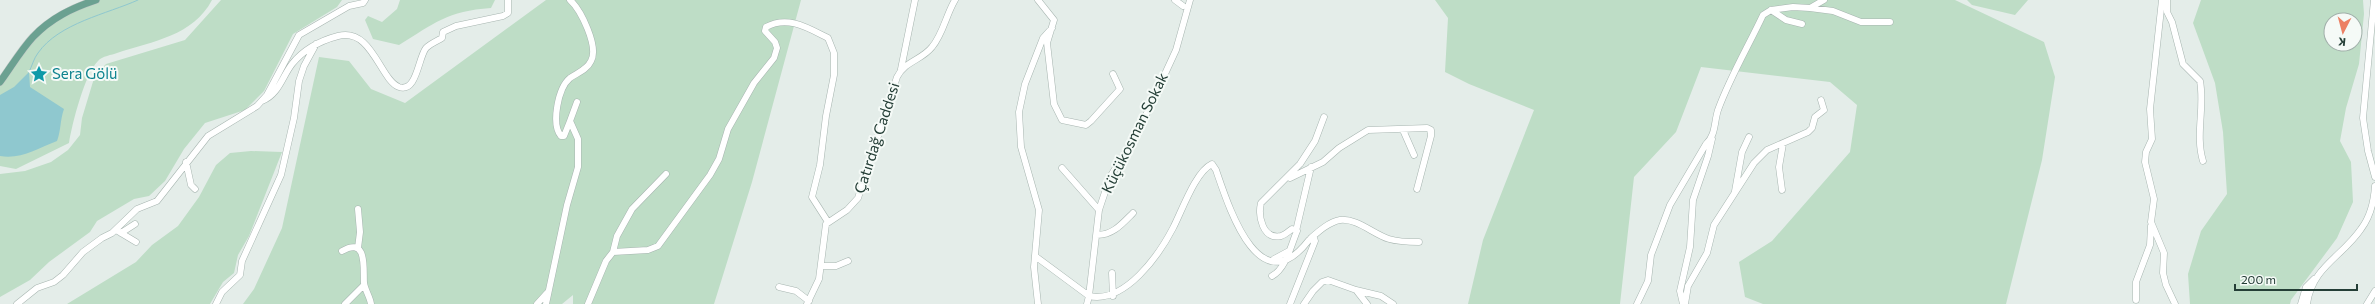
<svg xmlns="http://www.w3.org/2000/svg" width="2375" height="304" viewBox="0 0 2375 304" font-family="Commissioner,sans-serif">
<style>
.green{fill:#beddc6;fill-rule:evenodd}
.water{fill:#8fc8cf}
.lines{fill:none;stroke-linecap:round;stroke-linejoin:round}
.stream{stroke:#8fc8cf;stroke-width:1}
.minor-casing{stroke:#a7b5b0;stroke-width:7}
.major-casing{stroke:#c2c9c7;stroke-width:8}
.minor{stroke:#fff;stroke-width:6}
.major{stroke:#6ba191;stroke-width:7}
.labels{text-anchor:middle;stroke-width:4;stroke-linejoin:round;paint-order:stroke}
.culture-label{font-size:15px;fill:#0d838f;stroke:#f5faf7;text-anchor:start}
.street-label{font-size:15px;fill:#243e36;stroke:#f5faf7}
</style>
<rect width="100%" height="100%" fill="#e4ede9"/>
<!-- green -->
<path class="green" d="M96 0H212C193 36 153 41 117 53 112 55 102 56 98 61 85 73 72 124 69 143L16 169 0 166V82L32 37 57 17Z
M221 0H342L337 7 293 34 264 91 245 110 205 123 184 149 165 181 149 196 134 199 97 221 90 232 49 262 30 280 0 297V174L25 171 51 162 68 150 80 135 82 118 95 75 106 64 185 40Z
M400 0H495L491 8C447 11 435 23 399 45L373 39 365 20 368 16 382 22 397 9Z
M546 0H801L752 182 714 304H573V295L562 304H243L254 289 282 228 319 57 349 61 371 89 405 103Z
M1435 0H1955L2044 42 2055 77 2042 160 2006 304H1763L1745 297 1739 262 1772 241 1850 152 1857 105 1830 82 1701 67 1676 132 1634 177 1620 304H1468L1483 240 1534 110 1469 84 1445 72 1448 18Z
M1967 0H2028L2015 15 1972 5Z
M2201 0H2363L2364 14 2359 64 2346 108 2340 141 2351 162 2353 202 2337 238 2291 300 2290 304H2190L2188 274 2201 231 2227 194 2223 132 2215 83 2193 23ZM2331 20H2355V44H2331Z
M251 151 282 152 249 236 238 255 234 273 223 282 210 304H67L136 262 152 245 178 226 199 197 216 165 230 153Z"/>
<!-- water -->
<path class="water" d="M29 72 30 87 64 109C60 120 61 131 57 141 38 148 20 160 0 156V95L14 87Z"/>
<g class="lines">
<!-- stream -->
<path class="stream" d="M29 72C32 66 34 58 38 53 59 23 107 14 138 0"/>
<!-- minor casing -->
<g class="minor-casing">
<path id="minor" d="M570 0C581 10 599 47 591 61 587 70 577 73 570 78 558 88 551 124 561 136H564L570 121
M1038 0 1054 20 1047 43 1054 104 1062 120 1086 125 1091 121 1120 89 1113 74
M1175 0 1183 6
M2162 0 2150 109 2152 139 2146 152 2145 162 2154 199 2151 222 2164 253 2163 273 2166 285 2175 304
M2167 0V12L2172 22 2183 64 2200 81C2205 107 2195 135 2203 161
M2374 0 2363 118 2368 151 2375 177
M1810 8 1833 11 1861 22H1890
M1771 10 1786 20 1802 24
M901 69 915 0
M262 101C279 94 282 77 292 64 304 49 319 41 338 36 372 27 380 80 399 87 417 93 418 58 426 48 430 44 437 41 442 38L443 32 456 26 503 16 508 13V0
M1403 130 1414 155
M186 162 191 185 195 189
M1062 168 1099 210
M1290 178 1323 162 1339 148 1368 130 1427 128 1431 130V136L1417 189
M1782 190 1779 167 1783 144
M1735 191 1742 152 1749 137
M358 209 360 232 358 248
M116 230 136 242
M1296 231 1311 167
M121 233 135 224
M1097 235C1113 235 1122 224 1133 213
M1311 238C1319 231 1329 222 1340 220 1357 218 1373 234 1389 239 1399 242 1408 242 1419 242
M342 251C368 236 363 269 364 283 365 290 370 297 371 304
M613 252 648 250 658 246 710 175 719 159 728 129 754 83 774 58 777 48 775 42 765 31 766 27C788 15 808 28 828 38L834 53V75L826 116 820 165 812 197 828 222
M1035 256 1089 296 1099 210 1110 177 1140 128 1176 50 1190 0
M1274 259 1289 251
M821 266H836L848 261
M1112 273 1113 296
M1272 276C1286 269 1291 245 1297 231L1292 229C1289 231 1285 235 1281 236 1262 240 1258 215 1261 203L1300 164 1315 141 1324 117
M779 287 796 291 809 301
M1356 290 1381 296 1393 304
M2136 300V282L2150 245 2151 226
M17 304 37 288 54 282 63 275 83 252 102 238 112 233 137 209 157 201 208 136 257 106 267 95 299 35 349 6 363 3 365 0
M216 304 222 292 240 275 242 261 281 175 294 118 299 81 304 66 316 44
M345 304 364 285
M537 304 547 293
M546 304 567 205 578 167V139L570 121 577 102
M588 304 606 261 613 252 617 236 632 209 666 174
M807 304 819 279 826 224 847 210 858 198 897 77C905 61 922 60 932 47 943 34 946 15 955 0
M1038 304 1034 267 1039 210 1021 147 1019 112 1025 84 1043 38 1052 28
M1087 304 1089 296C1125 304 1159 255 1173 228 1182 211 1195 172 1212 164L1216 170C1230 211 1260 304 1309 240L1314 238 1315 241 1290 304
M1304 304 1313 291 1322 282 1328 280 1356 290 1367 304
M1637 304 1648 281 1651 255 1670 205 1706 144C1716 135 1714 122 1718 110 1730 77 1748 47 1763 15L1771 10 1793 7 1810 8 1824 0
M1683 304 1680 291 1690 247 1693 200 1708 156 1712 139
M1685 304 1688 286 1707 253 1714 225 1754 163 1767 150 1808 132 1812 128 1815 117 1824 110 1821 100
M2301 304 2306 287 2314 279
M2307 304C2312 267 2342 257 2361 229 2371 216 2374 201 2375 186
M2367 304 2375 291"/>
</g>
<!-- major casing -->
<g class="major-casing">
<path id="major" d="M0 82C11 67 21 50 33 37 51 18 72 8 96 0"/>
</g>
<!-- minor -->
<use href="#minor" class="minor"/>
<!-- major -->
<use href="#major" class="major"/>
</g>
<!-- icons -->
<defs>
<g id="sight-bare" transform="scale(1.38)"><path d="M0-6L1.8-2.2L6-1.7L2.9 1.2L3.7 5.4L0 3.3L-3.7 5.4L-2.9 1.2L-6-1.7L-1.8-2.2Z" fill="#0f9aa8" stroke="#f5faf7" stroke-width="2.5" paint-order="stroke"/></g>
</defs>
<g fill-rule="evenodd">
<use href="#sight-bare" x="39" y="74"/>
</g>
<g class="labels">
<!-- culture labels -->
<g class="culture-label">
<text x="52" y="79">Sera Gölü</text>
</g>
<!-- street labels -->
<g class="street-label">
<text transform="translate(1135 133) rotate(-64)" y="5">Küçükosman Sokak</text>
<text transform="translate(877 138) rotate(-72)" y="5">Çatırdağ Caddesi</text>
</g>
</g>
<!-- north arrow -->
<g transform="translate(2343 32) rotate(186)"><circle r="19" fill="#f5faf7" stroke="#a1afaa"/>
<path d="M0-3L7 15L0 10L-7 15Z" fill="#ec8064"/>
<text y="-6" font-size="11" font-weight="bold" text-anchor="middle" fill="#243e36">K</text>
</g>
<!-- scale -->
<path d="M2235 284v6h122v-6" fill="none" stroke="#243e36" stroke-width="2"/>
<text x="2241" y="284" font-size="12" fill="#243e36" stroke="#f5faf7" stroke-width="3" paint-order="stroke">200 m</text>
</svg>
